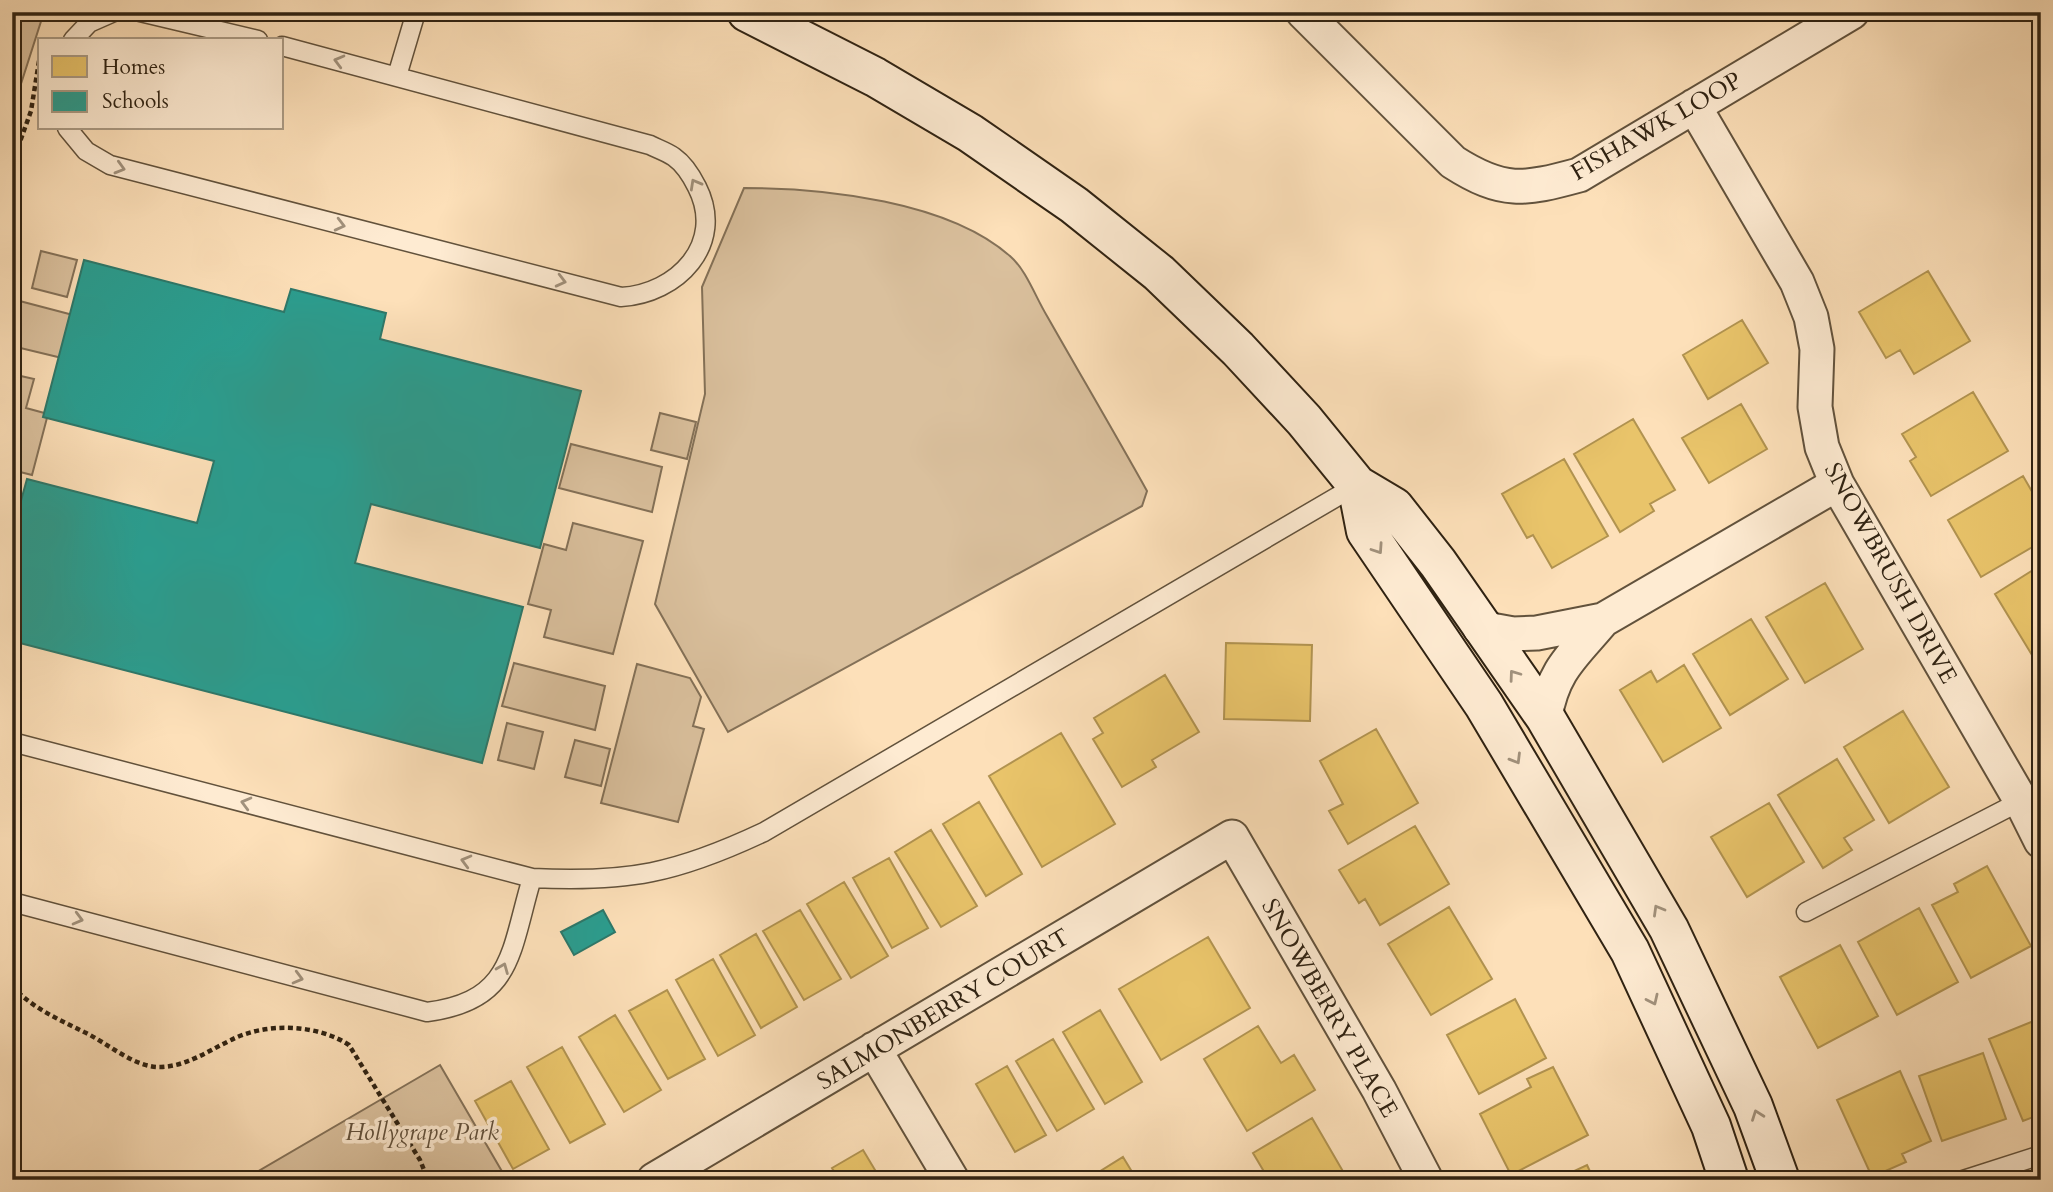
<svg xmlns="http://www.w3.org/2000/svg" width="2053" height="1192" viewBox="0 0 2053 1192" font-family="Cardo,serif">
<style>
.green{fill:#dac09d;stroke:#847158;stroke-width:2}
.homes{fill:#e9c46a;stroke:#b19350;stroke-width:2}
.schools{fill:#2a9d8f;stroke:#2c786a;stroke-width:2}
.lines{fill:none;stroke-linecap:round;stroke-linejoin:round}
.lane-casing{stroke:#62523c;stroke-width:21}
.street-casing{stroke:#62523c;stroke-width:37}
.secondary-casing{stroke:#2f2212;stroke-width:42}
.path{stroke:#2f2212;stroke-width:4.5;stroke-dasharray:5 3.5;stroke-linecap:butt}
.lane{stroke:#feebd2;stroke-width:18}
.street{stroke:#feebd2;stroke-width:33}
.secondary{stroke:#feebd2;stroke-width:38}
.oneway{stroke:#a1917c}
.labels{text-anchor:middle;stroke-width:7;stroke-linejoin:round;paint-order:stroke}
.street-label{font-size:24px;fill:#2f2212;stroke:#feebd2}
.park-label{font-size:24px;font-style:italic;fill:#62513c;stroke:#feebd2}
</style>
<rect width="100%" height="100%" fill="#fde0b9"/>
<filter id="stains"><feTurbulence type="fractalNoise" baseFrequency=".00286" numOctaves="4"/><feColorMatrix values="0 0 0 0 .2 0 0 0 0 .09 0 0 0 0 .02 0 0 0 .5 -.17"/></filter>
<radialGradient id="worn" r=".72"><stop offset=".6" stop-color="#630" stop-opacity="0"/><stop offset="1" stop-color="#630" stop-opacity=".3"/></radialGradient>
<!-- green -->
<path class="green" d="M12 12H44L12 112Z
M744 188C824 188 949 201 1011 257 1026 270 1036 298 1047 316 1080 374 1114 432 1147 491L1142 506 728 732 655 604 705 394 702 287Z
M41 251 77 260 67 297 32 288Z
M12 299 73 315 62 358 12 346Z
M12 374 34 379 26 408 48 414 32 475 12 470Z
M660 413 696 422 687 459 651 450Z
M571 444 662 467 652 512 559 488Z
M573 523 643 541 613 654 544 637 551 610 528 604 544 544 566 550Z
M514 663 605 686 595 730 502 706Z
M637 664 690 678 701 697 693 726 704 729 678 822 601 803Z
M507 723 543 732 534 769 498 760Z
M575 740 610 749 601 786 565 777Z
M440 1065 507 1180H243Z"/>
<!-- homes -->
<path class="homes" d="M1928 271 1970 341 1914 374 1900 350 1886 358 1859 312Z
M1742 320 1768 363 1708 399 1683 355Z
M1973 392 2008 451 1931 496 1910 461 1916 457 1902 434Z
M1741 404 1767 449 1709 483 1682 438Z
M1633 419 1675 490 1650 504 1654 511 1620 532 1574 454Z
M1564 459 1608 536 1552 568 1533 535 1527 538 1502 494Z
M2023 476 2041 507V542L1981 577 1948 520Z
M2041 565V663L2038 665 1995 594Z
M1825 583 1863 649 1805 683 1766 617Z
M1751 619 1788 679 1730 715 1693 654Z
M1226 643 1312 645 1310 721 1224 719Z
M1684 665 1721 728 1663 762 1620 690 1651 671 1657 682Z
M1165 675 1199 732 1152 760 1156 767 1122 787 1093 739 1103 733 1094 718Z
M1903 711 1949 787 1889 823 1844 747Z
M1376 729 1418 803 1348 844 1329 811 1343 804 1320 761Z
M1061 733 1115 824 1042 867 989 776Z
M1837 759 1874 820 1844 838 1852 850 1823 868 1778 795Z
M979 802 1022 874 986 896 943 824Z
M1769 803 1804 862 1747 897 1711 837Z
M1415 826 1449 884 1380 925 1365 899 1359 903 1339 870Z
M931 830 977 906 941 927 895 852Z
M889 858 928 928 892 948 853 878Z
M1987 866 2031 946 1971 978 1932 905 1958 892 1954 884Z
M844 882 888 956 851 978 807 904Z
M1449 907 1492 979 1431 1015 1388 944Z
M1919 908 1958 982 1897 1015 1858 942Z
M800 910 841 979 804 1000 763 931Z
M756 934 797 1007 761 1028 720 955Z
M1208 937 1250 1008 1161 1060 1119 989Z
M1840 945 1878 1016 1818 1048 1780 977Z
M713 959 755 1035 718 1056 676 980Z
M667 990 705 1059 668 1079 629 1011Z
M1515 999 1546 1058 1479 1094 1447 1035Z
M1100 1010 1142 1082 1105 1104 1063 1032Z
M615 1015 661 1090 624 1112 579 1037Z
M2041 1018V1114L2023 1121 1989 1039Z
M1258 1026 1281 1063 1294 1055 1315 1090 1247 1131 1204 1059Z
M1053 1039 1094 1109 1057 1131 1016 1061Z
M562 1047 605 1124 570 1143 527 1067Z
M1983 1053 2006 1119 1942 1141 1919 1076Z
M1007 1066 1046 1135 1015 1152 976 1084Z
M1553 1067 1588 1135 1511 1175 1480 1114 1531 1087 1527 1079Z
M1900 1071 1931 1141 1902 1154 1906 1162 1872 1177 1837 1100Z
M511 1081 549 1149 513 1169 475 1101Z
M1312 1118 1348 1180H1269L1253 1153Z
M863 1150 881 1180H839L832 1168Z
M1123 1157 1137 1180H1086Z
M1587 1165 1594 1180H1555Z"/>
<!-- schools -->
<path class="schools" d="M84 260 284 312 291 289 386 313 380 339 581 391 540 548 371 504 355 563 523 607 482 763 12 641V533L27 479 197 523 214 461 43 417Z
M603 910 615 932 574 955 561 932Z"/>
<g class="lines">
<!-- lane casing -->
<g class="lane-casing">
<path id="lane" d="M140 12 258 40
M73 40 89 23 114 12
M397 76 416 12
M67 128 86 151 110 165 621 297C677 294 726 244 697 187 692 177 684 164 674 157 667 152 658 149 650 145L282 46
M12 742 532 878C628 883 677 873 764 832L1357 485
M12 902 427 1012C514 1001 510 951 532 878
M1806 912 2021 801
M1963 1180 2041 1155"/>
</g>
<!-- street casing -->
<g class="street-casing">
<path id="street" d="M1303 12 1453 162C1503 194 1524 190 1579 175L1852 12
M1694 106 1797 282 1811 317 1817 349 1815 407 1822 447 1837 484 2021 801 2041 841
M1480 628 1513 634 1537 633 1603 620 1837 484
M1545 717C1553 669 1574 655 1603 620
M874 1049 952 1180
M654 1180 1232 837 1379 1090 1426 1180"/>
</g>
<!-- secondary casing -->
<g class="secondary-casing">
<path id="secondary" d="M747 12 875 77 970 133 1074 205 1159 273 1238 349 1304 420 1357 485 1394 507 1438 563 1545 717 1669 929 1753 1106 1780 1180
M1357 485 1366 531 1484 705 1630 951 1711 1126 1729 1180"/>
</g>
<!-- path -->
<path class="path" d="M12 164 31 111 40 55
M12 986C32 1008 58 1019 84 1032 108 1043 134 1068 161 1067 187 1066 208 1051 231 1040 266 1022 317 1024 349 1045L420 1160 428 1180"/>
<!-- lane -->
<use href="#lane" class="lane"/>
<!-- street -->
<use href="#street" class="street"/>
<!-- secondary -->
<use href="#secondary" class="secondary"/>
</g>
<!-- one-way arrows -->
<defs><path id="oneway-chevron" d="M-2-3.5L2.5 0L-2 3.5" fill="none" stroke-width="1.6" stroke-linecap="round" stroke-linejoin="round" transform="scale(1.75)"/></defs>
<g class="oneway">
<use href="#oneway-chevron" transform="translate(339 61) rotate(-165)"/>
<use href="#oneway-chevron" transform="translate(120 168) rotate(16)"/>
<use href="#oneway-chevron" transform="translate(695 184) rotate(-119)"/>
<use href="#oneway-chevron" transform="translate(340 225) rotate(14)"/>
<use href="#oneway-chevron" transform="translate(561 281) rotate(14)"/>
<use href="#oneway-chevron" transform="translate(1378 549) rotate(56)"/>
<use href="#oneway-chevron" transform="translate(1514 675) rotate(-126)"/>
<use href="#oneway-chevron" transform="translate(1516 759) rotate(59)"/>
<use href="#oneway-chevron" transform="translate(246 803) rotate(-165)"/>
<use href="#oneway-chevron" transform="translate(466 861) rotate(-165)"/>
<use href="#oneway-chevron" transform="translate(1658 910) rotate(-120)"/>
<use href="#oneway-chevron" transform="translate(78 919) rotate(15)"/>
<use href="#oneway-chevron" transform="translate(503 968) rotate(-68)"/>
<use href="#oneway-chevron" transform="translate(298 978) rotate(15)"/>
<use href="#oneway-chevron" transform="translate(1653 1000) rotate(65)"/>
<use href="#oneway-chevron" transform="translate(1757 1115) rotate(-110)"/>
</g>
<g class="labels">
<!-- street labels -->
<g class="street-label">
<text transform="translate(1656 126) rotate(-30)" y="8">FISHAWK LOOP</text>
<text transform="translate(1891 573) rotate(61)" y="8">SNOWBRUSH DRIVE</text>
<text transform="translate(1330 1008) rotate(60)" y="8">SNOWBERRY PLACE</text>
<text transform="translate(943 1009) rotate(-31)" y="8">SALMONBERRY COURT</text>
</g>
<!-- park labels -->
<g class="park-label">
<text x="422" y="1140">Hollygrape Park</text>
</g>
</g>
<!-- margin -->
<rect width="2053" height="1192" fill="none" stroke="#fde0b9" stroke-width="42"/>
<rect x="14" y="14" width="2025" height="1164" fill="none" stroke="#2f2212" stroke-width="3.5"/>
<rect x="21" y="21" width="2011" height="1150" fill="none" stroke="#2f2212" stroke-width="2"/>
<!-- legend -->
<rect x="38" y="38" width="245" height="91" fill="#feebd2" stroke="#ab9b85" stroke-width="2"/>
<rect x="52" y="56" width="35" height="21" fill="#e9c46a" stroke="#ab9b85" stroke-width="2"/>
<text x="102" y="74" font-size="21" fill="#2f2212">Homes</text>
<rect x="52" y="91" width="35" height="21" fill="#2a9d8f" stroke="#ab9b85" stroke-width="2"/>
<text x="102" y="108" font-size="21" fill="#2f2212">Schools</text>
<rect width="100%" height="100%" filter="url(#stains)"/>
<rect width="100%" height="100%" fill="url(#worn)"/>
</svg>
